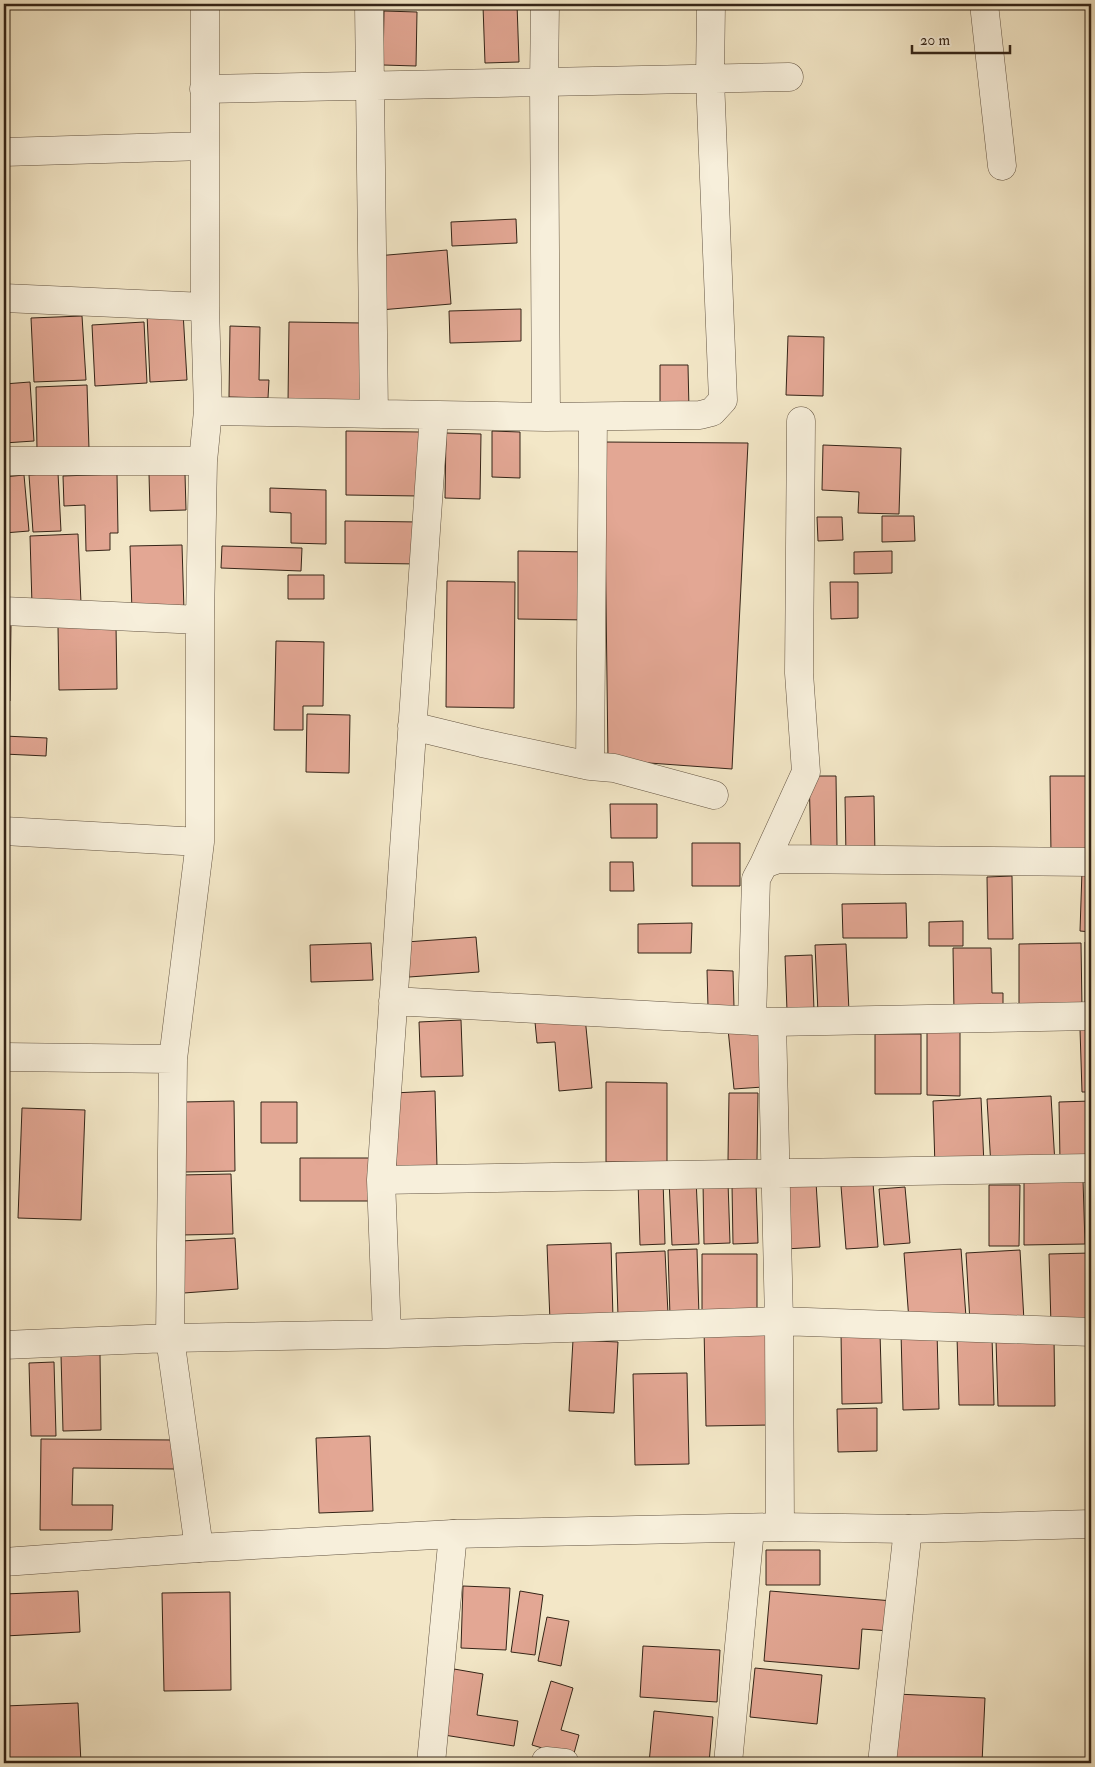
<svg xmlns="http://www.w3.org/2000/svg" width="1095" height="1767" viewBox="0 0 1095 1767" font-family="'IM FELL Double Pica',serif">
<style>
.building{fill:#e3a794;stroke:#342417}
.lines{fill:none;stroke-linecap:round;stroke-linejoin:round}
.minor-casing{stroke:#645543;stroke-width:29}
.tertiary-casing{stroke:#645543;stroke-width:29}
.minor{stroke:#f7efdb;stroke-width:28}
.tertiary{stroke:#f7efdb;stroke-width:28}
</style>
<rect width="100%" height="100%" fill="#f3e7c7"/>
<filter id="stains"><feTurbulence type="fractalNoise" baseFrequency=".004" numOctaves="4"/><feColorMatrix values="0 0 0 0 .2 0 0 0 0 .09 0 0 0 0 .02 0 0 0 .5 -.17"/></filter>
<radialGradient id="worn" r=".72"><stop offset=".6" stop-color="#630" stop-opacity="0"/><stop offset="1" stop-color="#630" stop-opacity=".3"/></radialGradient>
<!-- building -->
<path class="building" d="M517 4 519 62 485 63 483 6Z
M384 11 417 12 416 66 383 65Z
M516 219 517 243 452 246 451 222Z
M447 250 451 304 380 310 376 256Z
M521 309V341L450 343 449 311Z
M183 312 187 380 150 382 147 314Z
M82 316 86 380 34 382 31 318Z
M144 322 147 383 95 386 92 325Z
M289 322 363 323 362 403 288 402Z
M230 326 260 327 259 380H269L268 398 229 397Z
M788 336 824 337 823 396 786 395Z
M660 365H688L689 410H660Z
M30 382 34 441 4 443V384Z
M87 385 89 449 37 451 36 387Z
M346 431 420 432 419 496 346 495Z
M492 431 520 432V478L492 477Z
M446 433 481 434 480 499 445 498Z
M604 442 748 443 732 769 608 760Z
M823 445 901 448 899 514 858 513 859 492 822 490Z
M58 473 61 531 33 532 29 475Z
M117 474 118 533H110V550L86 551 85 505 64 506 63 476Z
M149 474H185L186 510 150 511Z
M24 475 29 531 4 533V477Z
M270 488 326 490V544L291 543V513L270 512Z
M882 516H914L915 541 882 542Z
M817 517H842L843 540 818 541Z
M345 521 419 522V564L345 563Z
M78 534 81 603 32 605 30 536Z
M182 545 184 611 132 612 130 546Z
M222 546 302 548 301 571 221 568Z
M518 551 591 552 590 620 518 619Z
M892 551V573L854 574V552Z
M288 575H324V599H288Z
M447 581 515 582 514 708 446 707Z
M830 582H858V618L831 619Z
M4 623H11L10 701H4Z
M116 626 117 689 59 690 58 627Z
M276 641 324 642 323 706H303V730H274Z
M307 714 350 715 349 773 306 772Z
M4 736 47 738 46 756 4 754Z
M809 776H836L837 846 811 847Z
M1050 776H1091V855H1051Z
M874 796 875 857H846L845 797Z
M610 804H657V838H611Z
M692 843H740V886H692Z
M610 862H633L634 891H610Z
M1082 871H1091V932L1080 931Z
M1012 876 1013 939H988L987 877Z
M906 903 907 938H843L842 904Z
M963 921V946H929V922Z
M692 923 691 953H638V924Z
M476 937 479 972 409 977 406 942Z
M1085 942H1091V1013H1085Z
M371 943 373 980 311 982 310 945Z
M1081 943 1082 1009 1019 1010V944Z
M846 944 849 1012 818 1013 815 945Z
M953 948H991L992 993H1003V1012L954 1013Z
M812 955 814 1010 787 1011 785 956Z
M707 970 733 971 734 1007H708Z
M585 1017 592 1088 559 1091 555 1042 537 1043 535 1022Z
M461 1020 463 1076 421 1077 419 1022Z
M758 1027 763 1087 734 1089 728 1029Z
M1080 1029H1091V1092H1082Z
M927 1031H960V1096L927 1095Z
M875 1034H921V1094H875Z
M606 1082 667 1083V1162H606Z
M435 1091 437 1167 396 1169 393 1093Z
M729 1093H758L757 1160H728Z
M1051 1096 1055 1164 991 1167 987 1099Z
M981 1098 984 1165 935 1167 933 1101Z
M234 1101 235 1171 185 1172 183 1102Z
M1091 1101V1162H1060L1059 1102Z
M261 1102H297V1143H261Z
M22 1108 85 1110 81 1220 18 1218Z
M300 1158H369V1201H300Z
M231 1174 233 1234 181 1235 180 1175Z
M1089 1177H1091V1247H1090Z
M696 1179 699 1244 672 1245 669 1180Z
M663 1180 665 1244 640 1245 638 1181Z
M1083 1180 1085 1244 1024 1245V1181Z
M703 1182H728L730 1243 704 1244Z
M816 1182 820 1247 785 1249 781 1184Z
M873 1183 878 1247 846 1249 841 1186Z
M756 1184 758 1243 733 1244 732 1185Z
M989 1185H1020L1019 1246H989Z
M905 1187 910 1243 884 1245 879 1189Z
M235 1238 238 1289 184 1293 181 1241Z
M611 1243 613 1319 550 1321 547 1245Z
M697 1249 699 1316 670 1317 668 1250Z
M961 1249 966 1317 909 1321 904 1253Z
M1020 1250 1024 1321 970 1323 966 1253Z
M665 1251 668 1314 618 1316 616 1253Z
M1091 1253V1324L1051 1325 1049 1254Z
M702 1254H757V1313H702Z
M769 1327 771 1425 706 1426 704 1328Z
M937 1332 939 1409 903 1410 901 1333Z
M841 1333H880L882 1403 842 1404Z
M957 1337H992L994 1405H959Z
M1054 1339 1055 1406H998L996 1340Z
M573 1340 618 1342 614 1413 569 1411Z
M100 1354 101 1430 63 1431 61 1355Z
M54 1362 56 1436H31L29 1363Z
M687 1373 689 1464 635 1465 633 1374Z
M877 1408V1451L838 1452 837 1409Z
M370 1436 373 1511 319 1513 316 1438Z
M41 1439 175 1440V1469L73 1468 72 1505H113L112 1530H40Z
M766 1550H820V1585H766Z
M463 1586 510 1588 506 1650 461 1648Z
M78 1591 80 1632 5 1636 4 1594Z
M520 1591 543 1595 535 1655 511 1652Z
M770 1591 893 1601 890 1631 862 1629 859 1669 764 1661Z
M230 1592 231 1690 164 1691 162 1593Z
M547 1617 569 1621 561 1666 538 1661Z
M643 1646 720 1650 717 1702 640 1697Z
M755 1668 822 1675 817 1724 750 1717Z
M454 1669 483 1674 477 1715 518 1721 514 1746 444 1735Z
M551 1681 573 1688 561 1730 579 1735 573 1757 532 1745Z
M896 1694 985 1698 982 1763H893Z
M78 1703 81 1763H8L5 1706Z
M654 1711 713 1717 709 1763H649Z"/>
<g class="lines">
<!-- minor casing -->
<g class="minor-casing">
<path id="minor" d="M369 4 374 414
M545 4 544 83 546 417
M984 4 1002 166
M204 89 789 77
M4 152 205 146
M4 298 205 307
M208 411 546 417 700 415 712 412 723 400 710 79 711 4
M4 461H203
M4 611 200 620
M412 726 482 743 590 766 614 768 714 795
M590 766 593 417
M4 831 200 842
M764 864 806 772 799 673 801 421
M393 1001 772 1022 1091 1016
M752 1021 756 879 764 864 778 859 1091 862
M772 1022 779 1321 780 1527
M4 1057 173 1059
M381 1180 1091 1168
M387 1334 381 1180 434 415
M4 1345 170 1338 387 1334 779 1321 1091 1332
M199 1548 170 1338 173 1059 200 842V620L203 461 208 411 205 307V4
M546 1761 565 1763
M431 1763 453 1534
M728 1763 750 1529
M882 1763 908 1529"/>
</g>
<!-- tertiary casing -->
<g class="tertiary-casing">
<path id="tertiary" d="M4 1562 199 1548 453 1534 780 1527 908 1529 1091 1524"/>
</g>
<!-- minor -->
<use href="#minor" class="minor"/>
<!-- tertiary -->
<use href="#tertiary" class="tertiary"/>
</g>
<!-- margin -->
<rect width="1095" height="1767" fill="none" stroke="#f3e7c7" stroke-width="20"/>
<rect x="5" y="5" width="1085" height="1757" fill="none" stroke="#342417" stroke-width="2.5"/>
<rect x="10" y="10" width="1075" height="1747" fill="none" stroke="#342417"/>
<!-- scale -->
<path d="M912 45v8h98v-8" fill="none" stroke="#342417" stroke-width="2.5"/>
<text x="920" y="45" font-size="15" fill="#342417" stroke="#f7efdb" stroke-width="4" paint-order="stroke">20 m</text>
<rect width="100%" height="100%" filter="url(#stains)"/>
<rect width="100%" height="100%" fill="url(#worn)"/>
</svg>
